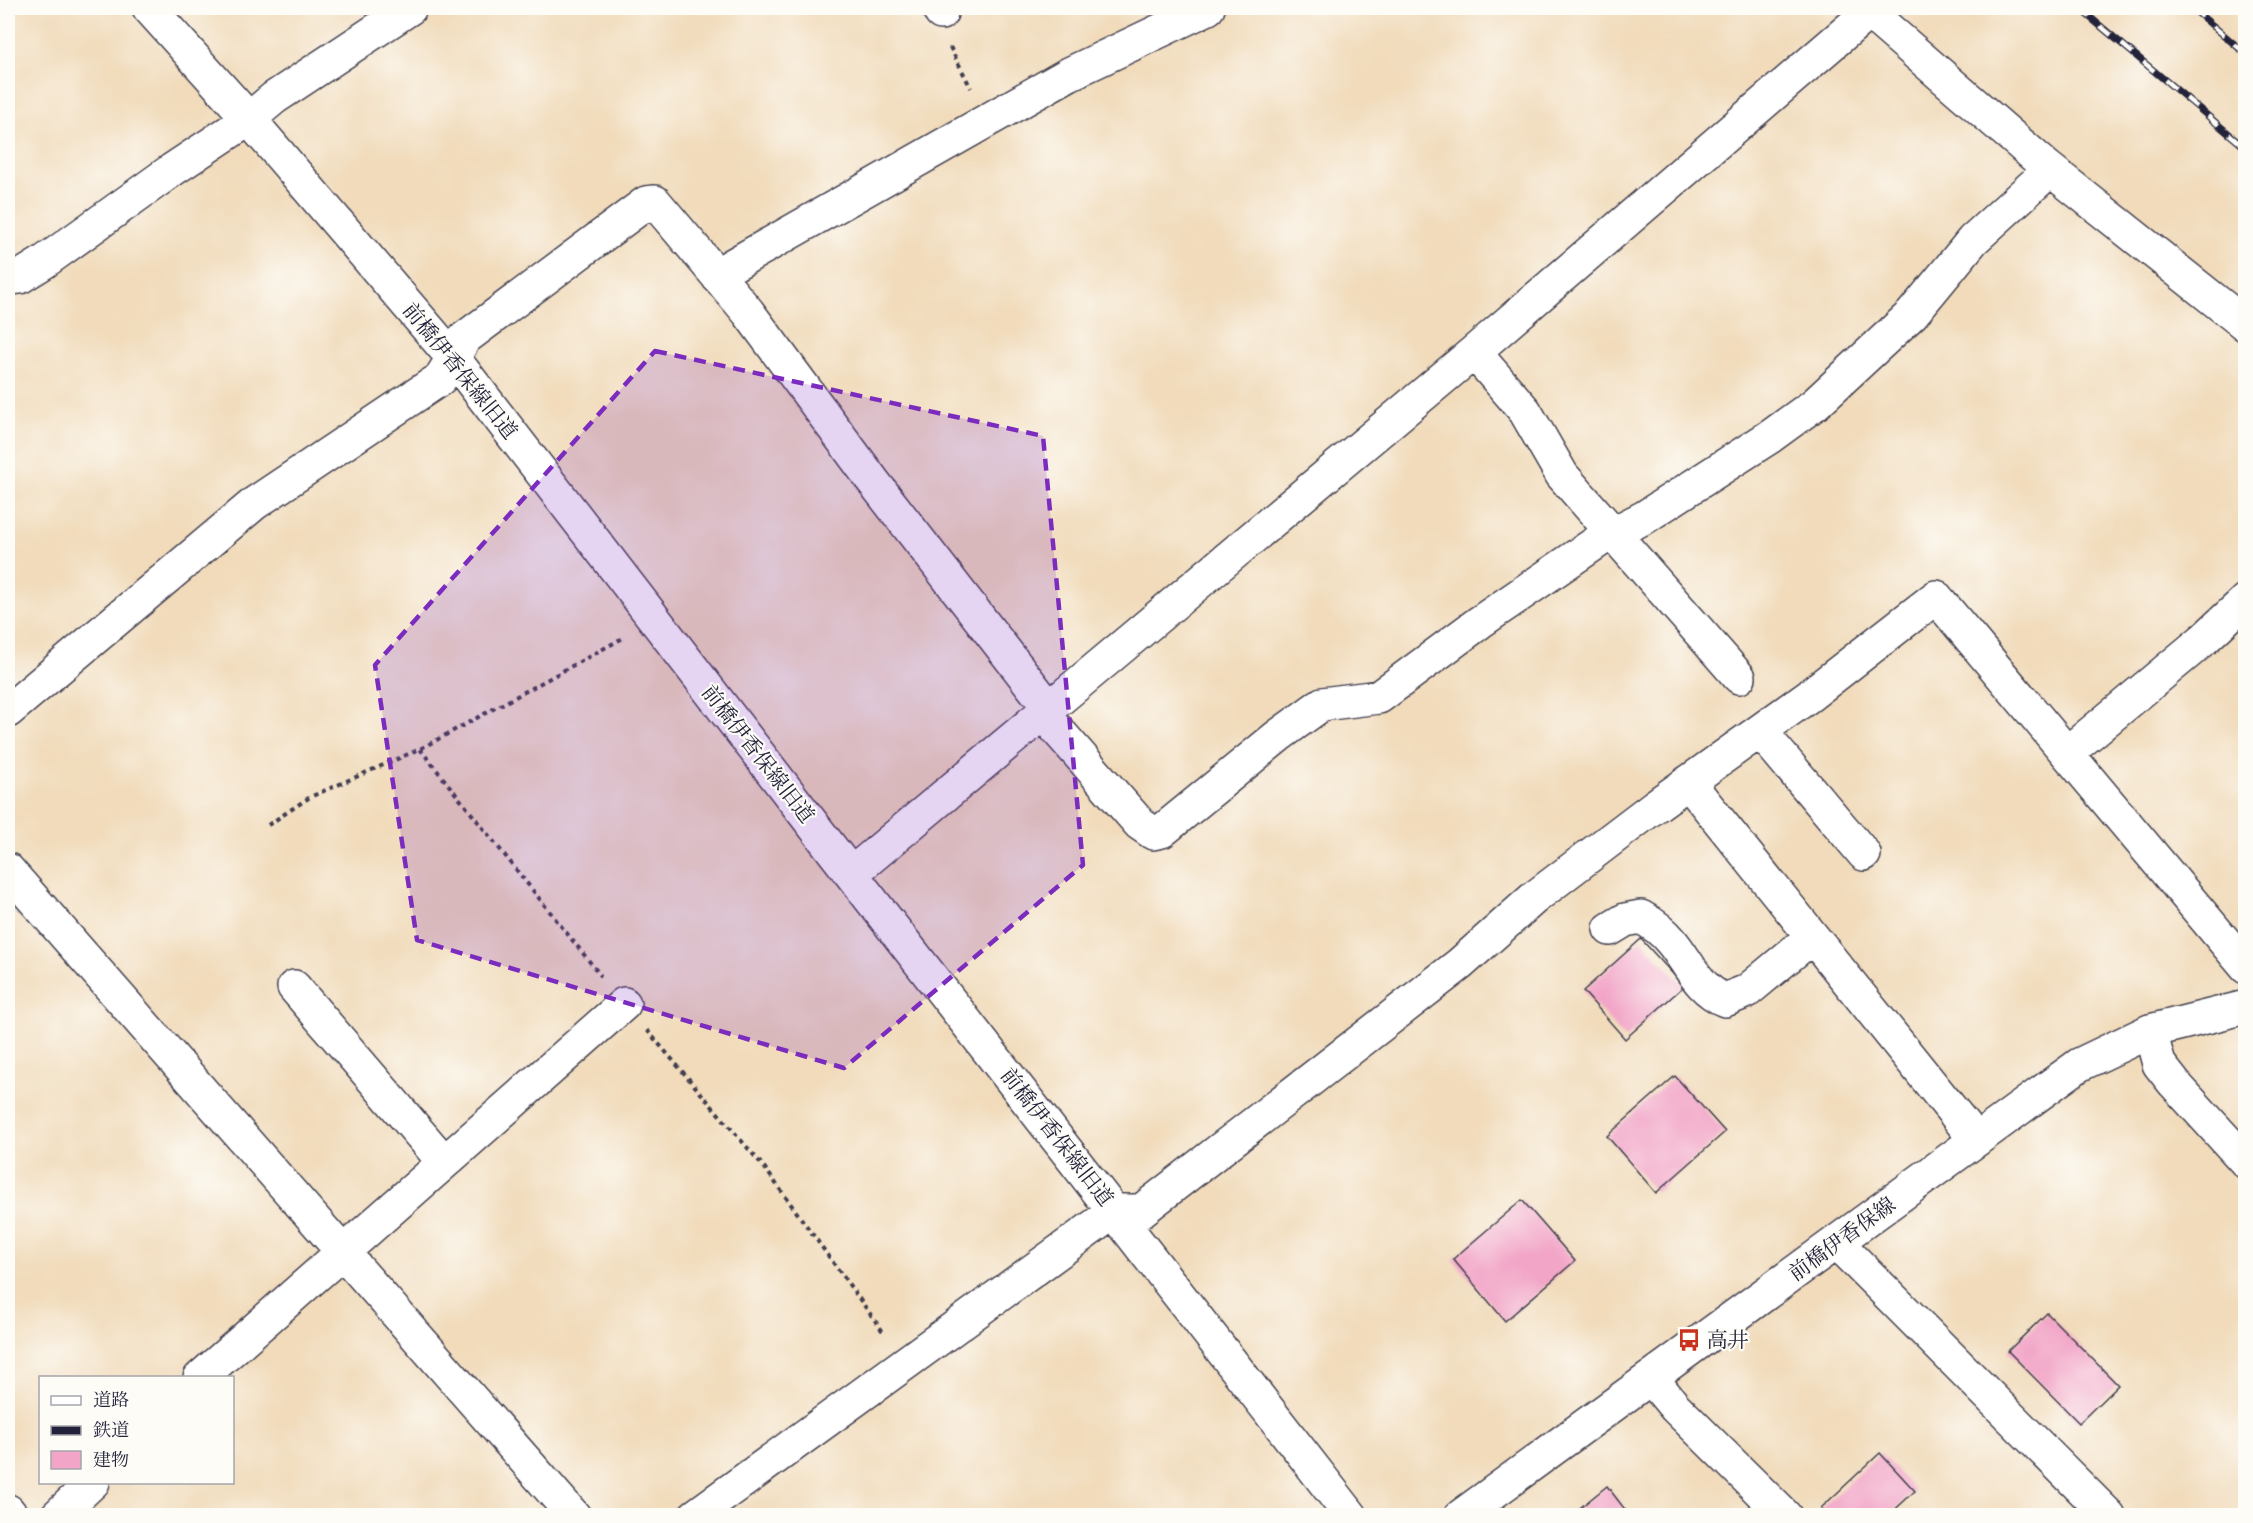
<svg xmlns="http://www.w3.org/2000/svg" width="2253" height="1523" viewBox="0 0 2253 1523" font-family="Cardo,'Noto Serif JP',serif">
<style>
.building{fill:#f2a5c7}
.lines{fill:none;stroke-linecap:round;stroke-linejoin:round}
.minor-casing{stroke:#413e4e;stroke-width:36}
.major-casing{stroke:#413e4e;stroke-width:36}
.path{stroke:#413e4e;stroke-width:4;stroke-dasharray:4.5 4.5;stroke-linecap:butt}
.minor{stroke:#fff;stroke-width:33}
.major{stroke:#fff;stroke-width:33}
.rail-casing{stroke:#22223b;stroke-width:7}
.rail{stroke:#fdfcf7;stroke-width:4.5;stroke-dasharray:14;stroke-linecap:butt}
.marked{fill:#7b2cbf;fill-opacity:0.2;stroke:#7b2cbf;stroke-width:4.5;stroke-dasharray:12 8;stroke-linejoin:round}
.labels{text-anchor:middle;stroke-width:4.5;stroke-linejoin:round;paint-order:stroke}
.street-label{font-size:21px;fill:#22223b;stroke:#fdfcf7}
.poi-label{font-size:21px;fill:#22223b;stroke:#fdfcf7;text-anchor:start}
</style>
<rect width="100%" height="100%" fill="#fdfcf7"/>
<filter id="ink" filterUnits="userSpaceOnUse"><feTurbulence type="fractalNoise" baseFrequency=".0167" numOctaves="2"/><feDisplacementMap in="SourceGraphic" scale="12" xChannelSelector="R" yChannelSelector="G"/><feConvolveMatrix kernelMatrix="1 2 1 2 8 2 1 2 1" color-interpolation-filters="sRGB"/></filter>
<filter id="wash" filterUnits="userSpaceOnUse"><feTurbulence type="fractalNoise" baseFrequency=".008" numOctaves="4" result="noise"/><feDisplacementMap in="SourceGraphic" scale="24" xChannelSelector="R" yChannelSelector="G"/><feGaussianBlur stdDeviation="1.35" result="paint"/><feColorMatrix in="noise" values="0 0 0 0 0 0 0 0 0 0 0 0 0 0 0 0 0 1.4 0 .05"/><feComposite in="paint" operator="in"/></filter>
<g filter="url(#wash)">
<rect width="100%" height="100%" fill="#f1dbbb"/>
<g id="blocks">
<!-- building -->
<path class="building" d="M1641 939 1684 986 1625 1039 1583 991Z
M1675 1076 1725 1132 1656 1193 1607 1136Z
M1522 1200 1575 1261 1505 1321 1453 1259Z
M2047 1313 2118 1385 2079 1423 2008 1351Z
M1880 1453 1915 1491 1888 1516H1828L1821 1508Z
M1607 1486 1630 1516H1570Z"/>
</g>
</g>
<g filter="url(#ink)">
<use href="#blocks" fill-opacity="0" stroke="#413e4e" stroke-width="1.5"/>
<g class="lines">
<!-- minor casing -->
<g class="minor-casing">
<path id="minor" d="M149 8 249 119 454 359 851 874 1351 1516
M939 8 941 13
M1864 8 2047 167 2246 325
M718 277 731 266 1069 74 1208 8
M8 278 20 277 44 262 172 170 249 119 274 98 410 8
M1474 352 1525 411 1562 475 1739 677
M8 711 255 503 440 379 465 338 646 203 655 202 748 312 873 481 1043 700 1053 725 1140 824 1153 833 1162 831 1278 736 1322 704 1379 697 1480 622 1600 540 1645 517 1771 436 1815 404 1912 314 1973 240 2040 179 2047 167
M1760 731 1864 854
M2067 753 2203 640 2246 600
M1688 782 1976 1140
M8 870 574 1516
M851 874 1474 352 1869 12
M1610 929 1625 920 1641 917C1652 923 1662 930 1671 941 1689 962 1697 989 1725 1000L1747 991 1812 937
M294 987 444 1162
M2150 1031 2159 1064 2174 1083 2246 1162
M1837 1243 2109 1516
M200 1378 624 1004
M1651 1378 1675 1407 1785 1516
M57 1516 93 1482
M695 1516 1115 1211H1141L1460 964 1534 898 1655 806 1810 695 1936 597 2246 967"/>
</g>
<!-- major casing -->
<g class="major-casing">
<path id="major" d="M8 1511 12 1516
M1461 1516 2079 1065 2150 1031 2246 1007"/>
</g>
<!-- path -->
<path class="path" d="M950 47 971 88
M420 749 601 976
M268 825 310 797 420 749 623 638
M647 1030 764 1167 884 1333"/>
<!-- minor -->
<use href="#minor" class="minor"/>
<!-- major -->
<use href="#major" class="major"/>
<!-- rail casing -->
<g class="rail-casing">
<path id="rail" d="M2079 8 2246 148
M2192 8 2246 54"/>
</g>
<!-- rail -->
<use href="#rail" class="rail"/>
</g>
</g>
<!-- marked area -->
<path class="marked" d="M655 351 1043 436 1083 865 844 1068 417 940 375 665Z"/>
<!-- icons -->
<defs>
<g id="bus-bare" transform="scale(1.8)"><path d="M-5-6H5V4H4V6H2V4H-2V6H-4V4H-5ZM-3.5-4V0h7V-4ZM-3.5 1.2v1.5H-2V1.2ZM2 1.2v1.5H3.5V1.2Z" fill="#c8321e" stroke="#fdfcf7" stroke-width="2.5" paint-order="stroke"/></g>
</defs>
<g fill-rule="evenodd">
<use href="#bus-bare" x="1689" y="1340"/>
</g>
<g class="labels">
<!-- street labels -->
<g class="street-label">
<text transform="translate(460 371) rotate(51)" y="7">前橋伊香保線旧道</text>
<text transform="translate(758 754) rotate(52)" y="7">前橋伊香保線旧道</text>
<text transform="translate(1057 1137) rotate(52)" y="7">前橋伊香保線旧道</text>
<text transform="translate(1842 1239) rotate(-36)" y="7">前橋伊香保線</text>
</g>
<!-- poi labels -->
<g class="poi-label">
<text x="1707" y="1347">高井</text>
</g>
</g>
<!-- margin -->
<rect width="2253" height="1523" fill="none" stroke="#fdfcf7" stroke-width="30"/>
<!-- legend -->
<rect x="39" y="1376" width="195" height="108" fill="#fdfcf7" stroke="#a5a5ac" stroke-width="1.5"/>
<rect x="51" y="1396" width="30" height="9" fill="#ffffff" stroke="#a5a5ac" stroke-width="1.5"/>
<text x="93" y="1406" font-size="18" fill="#22223b">道路</text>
<rect x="51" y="1426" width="30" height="9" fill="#22223b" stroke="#a5a5ac" stroke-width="1.5"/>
<text x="93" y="1436" font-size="18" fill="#22223b">鉄道</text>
<rect x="51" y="1451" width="30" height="18" fill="#f2a5c7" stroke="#a5a5ac" stroke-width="1.5"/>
<text x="93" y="1466" font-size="18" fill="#22223b">建物</text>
</svg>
